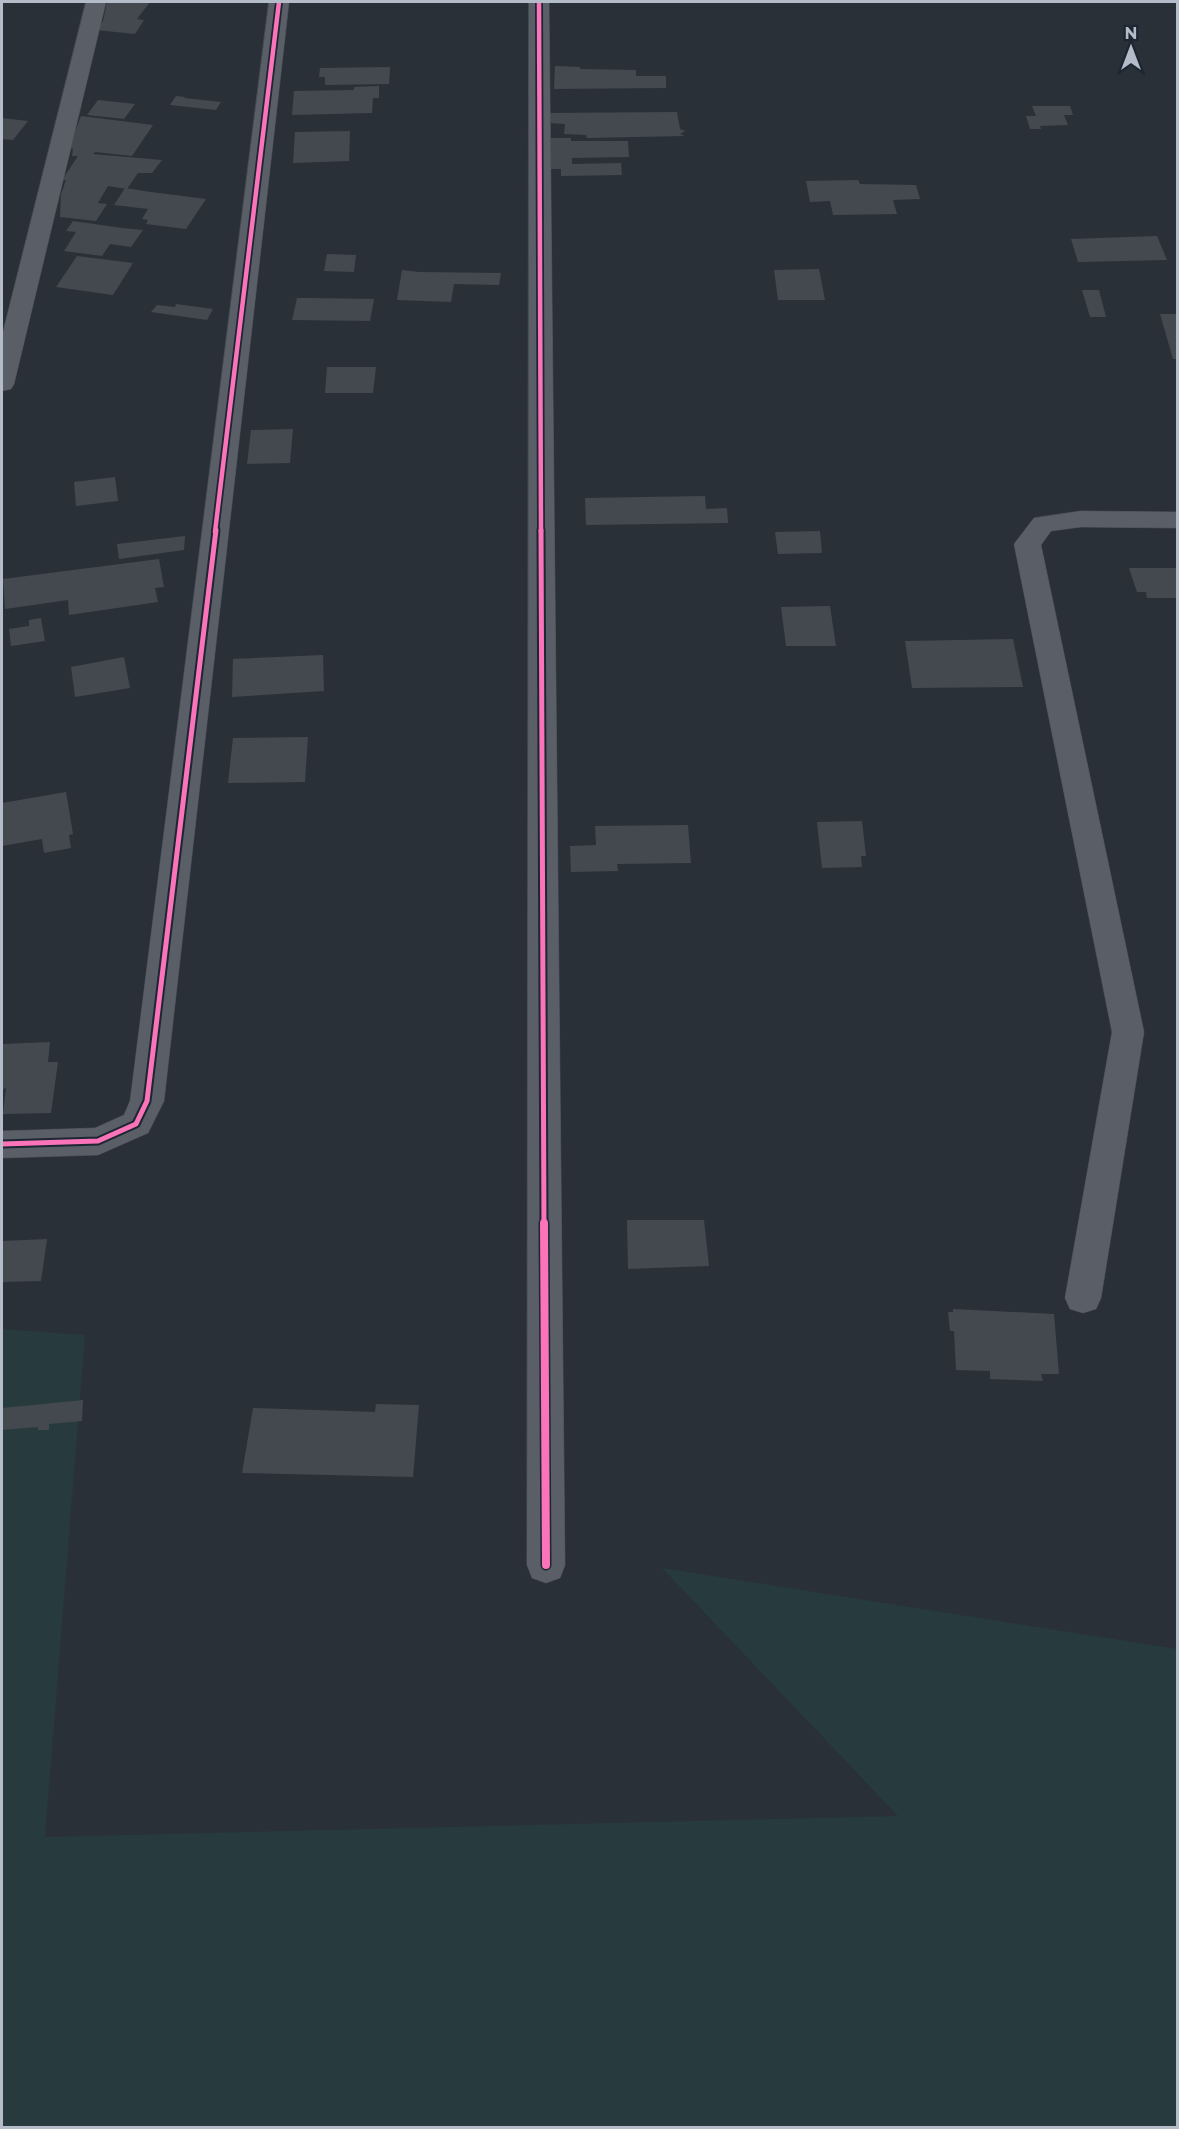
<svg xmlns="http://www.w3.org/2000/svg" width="1179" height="2129" viewBox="0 0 1179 2129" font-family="Montserrat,sans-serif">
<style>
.green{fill:#273a3e}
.building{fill:#444950}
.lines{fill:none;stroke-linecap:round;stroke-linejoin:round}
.minor-casing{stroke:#484c53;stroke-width:1}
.minor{fill:#5a5e66;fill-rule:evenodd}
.cycleway-far2-casing{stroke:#1d2633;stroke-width:8}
.cycleway-far1-casing{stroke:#1d2633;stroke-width:9}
.cycleway-casing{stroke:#1d2633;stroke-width:11}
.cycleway-far2{stroke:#fb73b8;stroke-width:4.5}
.cycleway-far1{stroke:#fb73b8;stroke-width:5}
.cycleway{stroke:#fb73b8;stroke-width:8}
</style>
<rect width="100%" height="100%" fill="#2a3038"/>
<!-- green -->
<path class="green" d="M2 1329 85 1335 45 1837 898 1816 662 1568 1177 1649V2127H2Z"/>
<!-- building -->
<path class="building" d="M107 2H150L137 19 144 20 135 34 96 30 103 21Z
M555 66 580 67V69L636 70V76H666V88L554 89Z
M390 67 389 84 325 85V77H319L320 68Z
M379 86V98H373L372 113 292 115 294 91 354 90V87Z
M176 96 185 97 184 98 221 102 216 110 170 105Z
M98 100 135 104 124 119 87 115Z
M1032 106H1070L1073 115H1064L1068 125 1040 126 1041 129H1030L1026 116H1036Z
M677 112 680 129 685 131 680 134 685 136 587 138 586 135 564 134 565 124 548 123 545 113Z
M81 116 153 125 132 156 95 152 93 154 162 160 152 173H138L127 189 108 186 98 203 107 204 96 221 60 217 61 194 66 180H62L78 156H72L73 149 69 148Z
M2 118 28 121 13 140 2 139Z
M350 131 349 161 293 163 295 132Z
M545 138H571V141H628L629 157 572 158V164L621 163 622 175 561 176V169H547Z
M858 180 860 184 916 185 920 199 893 200 897 214 833 215 830 201 810 202 806 181Z
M125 188 151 192 206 199 186 229 146 224 148 220 142 219 148 209 114 205Z
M73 221 122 228 143 230 131 247 110 244 102 256 64 251 76 232 66 231Z
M1157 236 1167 260 1078 262 1071 239Z
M327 254 356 255 354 272 324 271Z
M77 256 133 263 113 295 56 287Z
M819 269 825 300H778L774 270Z
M402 270 419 272 501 273 499 285 454 284 451 302 397 300Z
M1082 290H1099L1106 317H1090Z
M297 298H308L374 299 370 321 292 320Z
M176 304 213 309 207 320 151 312 157 305 175 307Z
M1160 314H1178V359H1173Z
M327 367H376L373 393H325Z
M293 429 290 463 247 464 251 430Z
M115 477 118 501 76 506 74 482Z
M705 496 706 509 727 508 728 523 586 525 585 498Z
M820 531 822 553 778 554 775 532Z
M185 536 184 550 119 559 117 544Z
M159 559 164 587 155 588 158 602 69 615 68 600 5 609 3 579Z
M1129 568H1178V598H1147L1146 592H1137Z
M830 606 836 646H786L781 607Z
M41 618 45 641 11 646 9 629 29 626V620Z
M1013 639 1023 687 912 688 905 641Z
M323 655 324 691 232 697 233 659Z
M124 657 130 688 75 697 71 667Z
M308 737 305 782 228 783 233 738Z
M66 792 73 834 69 835 71 848 44 853 42 839 2 846V803Z
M862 821 866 856H861L862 867 822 868 817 822Z
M688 825 691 863 617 864 618 871 571 872 570 846 596 845 595 826Z
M50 1042 48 1062H58L51 1113 3 1114 6 1087 2 1091V1044Z
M627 1220H704L709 1266 628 1269Z
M47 1239 41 1281 2 1282V1241Z
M953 1309 1054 1314 1059 1374H1041L1043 1381 990 1379V1371L956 1370 954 1331H950L948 1312H953Z
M83 1400 82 1421 49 1424V1430H38V1427L2 1430V1408Z
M376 1404 419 1405 413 1477 242 1473 253 1408 375 1412Z"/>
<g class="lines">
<!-- minor casing -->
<g class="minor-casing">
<path id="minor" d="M86 2H106L14 384 11 389 2 391V336Z
M269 2H289L164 1101 148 1133 98 1155 2 1158V1131L95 1128 124 1115 130 1101Z
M529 2H549L565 1565 560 1578 546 1583 532 1578 527 1565Z
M1081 511 1178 512V528L1081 527 1051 531 1041 545 1144 1032 1101 1298 1096 1309 1083 1313 1070 1309 1065 1298 1112 1032 1014 544 1034 518Z"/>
</g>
<!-- minor -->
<use href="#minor" class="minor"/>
<!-- cycleway-far2 casing -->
<g class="cycleway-far2-casing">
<path id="cycleway-far2" d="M539 2 541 532
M215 532 279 2"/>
</g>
<!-- cycleway-far1 casing -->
<g class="cycleway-far1-casing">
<path id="cycleway-far1" d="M541 530 544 1225
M2 1144 98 1141 136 1124 147 1101 216 530"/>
</g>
<!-- cycleway casing -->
<g class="cycleway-casing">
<path id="cycleway" d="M544 1223 546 1565"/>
</g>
<!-- cycleway-far2 -->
<use href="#cycleway-far2" class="cycleway-far2"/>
<!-- cycleway-far1 -->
<use href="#cycleway-far1" class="cycleway-far1"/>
<!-- cycleway -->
<use href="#cycleway" class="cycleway"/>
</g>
<!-- border -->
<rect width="1179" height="2129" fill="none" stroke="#b4bcc9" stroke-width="6"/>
<!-- north arrow -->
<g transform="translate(1131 48)" stroke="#1d2633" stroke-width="4.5" paint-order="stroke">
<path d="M0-4.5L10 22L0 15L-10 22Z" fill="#b4bcc9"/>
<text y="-9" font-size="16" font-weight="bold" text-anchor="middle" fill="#b4bcc9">N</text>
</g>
</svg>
